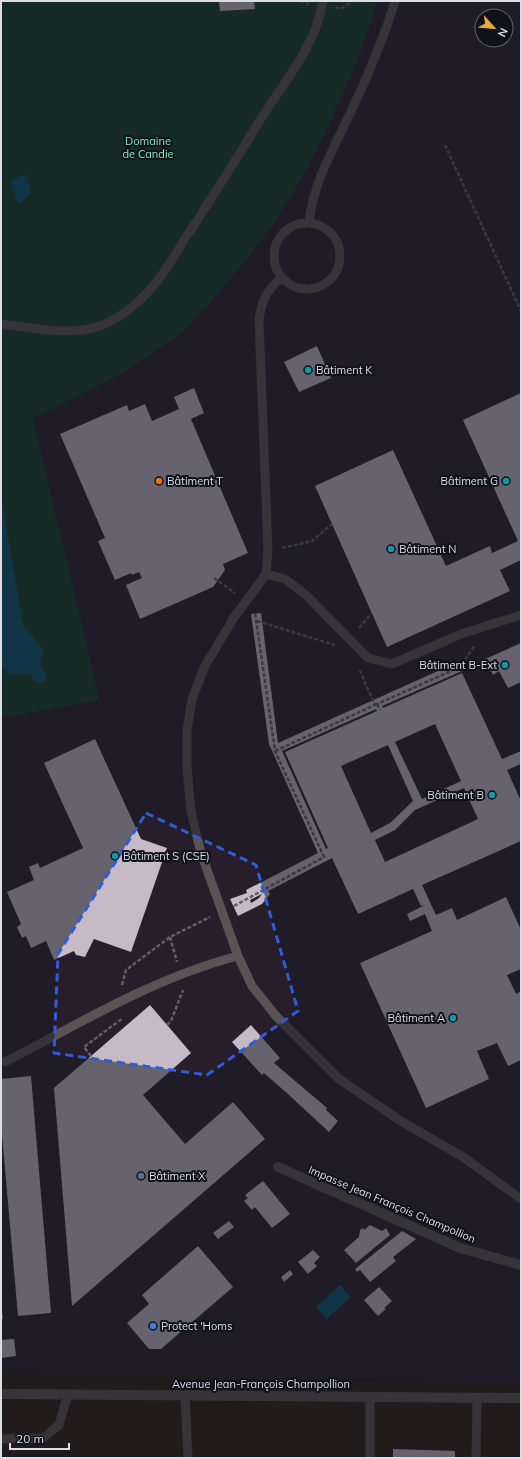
<svg xmlns="http://www.w3.org/2000/svg" width="522" height="1459" viewBox="0 0 522 1459" font-family="Mulish,sans-serif">
<style>
.commercial{fill:#2d1e13}
.industrial{fill:#281d2b;fill-rule:evenodd}
.green{fill:#153f29}
.water{fill:#0b556f}
.building{fill:#c6bac7;fill-rule:evenodd}
.lines{fill:none;stroke-linecap:round;stroke-linejoin:round}
.path{stroke:#5e606a;stroke-width:2.5;stroke-dasharray:4 2;stroke-linecap:butt}
.lane{stroke:#5b5353;stroke-width:9}
.street{stroke:#5b5353;stroke-width:10}
.marked{fill:none;stroke:#305cd9;stroke-width:3;stroke-dasharray:8 5;stroke-linejoin:round}
.culture-dot{fill:#0f9aa8;stroke:#0f111c;stroke-width:1.5}
.food-dot{fill:#e8710a;stroke:#0f111c;stroke-width:1.5}
.service-dot{fill:#5c6f8a;stroke:#0f111c;stroke-width:1.5}
.shop-dot{fill:#3f7fe0;stroke:#0f111c;stroke-width:1.5}
.labels{text-anchor:middle;stroke-width:4;stroke-linejoin:round;paint-order:stroke}
.park-label{font-size:11px;fill:#84edb2;stroke:#0f111c}
.poi-label{font-size:11px;fill:#dcdee6;stroke:#0f111c;text-anchor:start}
.street-label{font-size:11px;fill:#dcdee6;stroke:#0f111c}
</style>
<rect width="100%" height="100%" fill="#181a25"/>
<!-- commercial -->
<path class="commercial" d="M1 1372 521 1383V1458H1Z"/>
<!-- industrial -->
<path class="industrial" d="M377 1H521V1383L1 1372V718L100 699 33 419 121 374 182 333 211 302 251 254 276 221 306 171 327 130 355 66 371 22ZM482 16H506V40H482Z"/>
<!-- green -->
<path class="green" d="M1 1H377L371 22 355 66 327 130 306 171 276 221 251 254 211 302 182 333 121 374 33 419 100 700 1 718Z"/>
<!-- water -->
<path class="water" d="M26 174 31 194 18 204 10 181Z
M1 495 23 625 43 649 40 666 46 674 45 680 43 682H36L30 674 10 675 1 663Z
M340 1285 351 1297 327 1319 316 1307Z"/>
<!-- building -->
<path class="building" d="M219 1H254L255 9 220 11Z
M317 346 331 378 299 392 284 362Z
M194 388 204 413 191 419 248 553 223 564 225 570 213 587 140 619 126 585 142 578 139 572 132 575 131 573 115 580 98 541 105 538 60 434 127 405 129 411 145 404 152 421 179 409 174 397Z
M521 393V560L500 570 510 591 387 647 315 486 393 450 446 566 490 546 492 553 518 541 463 420Z
M261 613 278 743 458 662 462 671 382 706 383 708 462 673 502 759 521 751V764L507 770 521 801V841L422 885 436 915 452 908 457 920 506 897 521 930V969L507 975 516 994 521 991V1060L508 1066 497 1043 477 1051 489 1079 426 1108 360 963 432 931 425 914 410 921 407 914 425 905 421 906 413 889 358 914 332 858 268 891 270 894 262 904 238 916 230 899 247 893 246 890 318 853 269 744 251 614ZM376 709 377 711 285 752 328 848 326 849 282 751ZM435 724 461 781 422 799 395 742ZM388 745 413 801 390 823 371 833 341 766ZM464 788 478 819 385 862 375 840 395 830 415 810ZM262 894 259 898 251 903 250 900Z
M521 643V682L508 688 499 671 493 675 485 659Z
M95 739 141 839 167 848 131 952 94 939 85 957 76 955 74 951 54 960 46 941 31 948 26 936 22 938 17 927 21 924 7 892 34 880 29 867 38 863 40 868 83 848 44 763Z
M150 1005 191 1053 143 1095 185 1144 233 1102 265 1139 72 1306 54 1088Z
M251 1025 280 1058 274 1063 327 1108 326 1110 338 1121 329 1132 289 1095 264 1073 262 1075 232 1042Z
M31 1076 51 1313 18 1316 1 1124V1079Z
M263 1181 290 1214 272 1228 255 1207 252 1210 244 1201 248 1198 245 1195Z
M229 1221 234 1227 218 1239 213 1233Z
M370 1225 382 1231 386 1228 390 1235 356 1263 344 1250 359 1237 360 1230 363 1228 364 1230Z
M402 1231 416 1239 393 1257 396 1261 370 1282 360 1270 357 1272 355 1269Z
M198 1246 233 1287 161 1349H149L127 1323 149 1304 142 1295Z
M313 1250 320 1257 314 1263 317 1266 308 1274 298 1262Z
M290 1270 293 1274 284 1282 281 1277Z
M379 1287 392 1301 384 1308 386 1309 378 1316 364 1300Z
M1 1304 3 1319H1Z
M14 1339 16 1356 1 1358V1340Z
M393 1449 455 1451V1458H393Z"/>
<g class="lines">
<!-- path -->
<path class="path" d="M300 1 309 4
M335 8H342L353 1
M445 145 521 311
M282 548 312 541 332 524
M214 578 235 593
M257 621 335 645
M359 628 372 613
M377 704 380 710
M375 705 460 667 475 645
M275 751 375 705 359 669
M234 906 324 857 275 751 255 612
M170 937 177 962
M122 985 126 970 170 937 210 917
M167 1025 171 1021 183 990
M91 1056 84 1047 123 1018"/>
<!-- lane -->
<path class="lane" d="M309 222C313 185 331 153 347 120 365 82 383 42 395 1
M274 256a33 33 0 1 1 66 0a33 33 0 1 1-66 0Z
M281 278C265 292 262 300 259 320L268 552 266 574 233 619 205 666 192 699 187 730V768L191 811 201 853 238 956 252 986 276 1016 338 1078 399 1120 463 1157 521 1199
M1 324C35 328 79 339 111 321 130 311 144 298 158 280 168 267 177 252 186 237 211 200 235 161 259 122 282 84 316 47 323 1
M266 574 285 579 306 595 368 658 392 664 461 634 521 615
M1 1062 7 1061C82 1022 156 977 238 956
M185 1396 188 1458
M1 1439 43 1438 59 1425 68 1394
M370 1458V1397
M476 1458 477 1398"/>
<!-- street -->
<path class="street" d="M278 1167 460 1248 521 1265
M1 1394 521 1398"/>
</g>
<!-- marked area -->
<path d="M0 0H522V1459H0ZM146 813 256 865 298 1011 207 1075 54 1053 58 954Z" fill="#181a25" fill-opacity=".55" fill-rule="evenodd"/>
<path class="marked" d="M146 813 256 865 298 1011 207 1075 54 1053 58 954Z"/>
<!-- markers -->
<g class="culture-dot">
<circle cx="308" cy="370" r="4"/>
<circle cx="506" cy="481" r="4"/>
<circle cx="391" cy="549" r="4"/>
<circle cx="505" cy="665" r="4"/>
<circle cx="492" cy="795" r="4"/>
<circle cx="115" cy="856" r="4"/>
<circle cx="453" cy="1018" r="4"/>
</g>
<circle class="food-dot" cx="159" cy="481" r="4"/>
<circle class="service-dot" cx="141" cy="1176" r="4"/>
<circle class="shop-dot" cx="153" cy="1326" r="4"/>
<g class="labels">
<!-- park labels -->
<g class="park-label">
<text x="148" y="145">Domaine<tspan x="148" dy="13">de Candie</tspan></text>
</g>
<!-- poi labels -->
<g class="poi-label">
<text x="316" y="374">Bâtiment K</text>
<text x="167" y="485">Bâtiment T</text>
<text x="498" y="485" text-anchor="end">Bâtiment G</text>
<text x="399" y="553">Bâtiment N</text>
<text x="497" y="669" text-anchor="end">Bâtiment B-Ext</text>
<text x="484" y="799" text-anchor="end">Bâtiment B</text>
<text x="123" y="860">Bâtiment S (CSE)</text>
<text x="445" y="1022" text-anchor="end">Bâtiment A</text>
<text x="149" y="1180">Bâtiment X</text>
<text x="161" y="1330">Protect 'Homs</text>
</g>
<!-- street labels -->
<g class="street-label">
<text transform="translate(392 1204) rotate(23)" y="4">Impasse Jean François Champollion</text>
<text x="261" y="1388">Avenue Jean-François Champollion</text>
</g>
</g>
<!-- border -->
<rect width="522" height="1459" fill="none" stroke="#dcdee6" stroke-width="4"/>
<!-- north arrow -->
<g transform="translate(494 28) rotate(117)"><circle r="19" fill="#0f111c" stroke="#61636d"/>
<path d="M0-3L7 15L0 10L-7 15Z" fill="#eaaa39"/>
<text y="-6" font-size="11" font-weight="bold" text-anchor="middle" fill="#dcdee6">N</text>
</g>
<!-- scale -->
<path d="M10 1443v6h59v-6" fill="none" stroke="#dcdee6" stroke-width="2"/>
<text x="16" y="1443" font-size="12" fill="#dcdee6" stroke="#0f111c" stroke-width="3" paint-order="stroke">20 m</text>
</svg>
